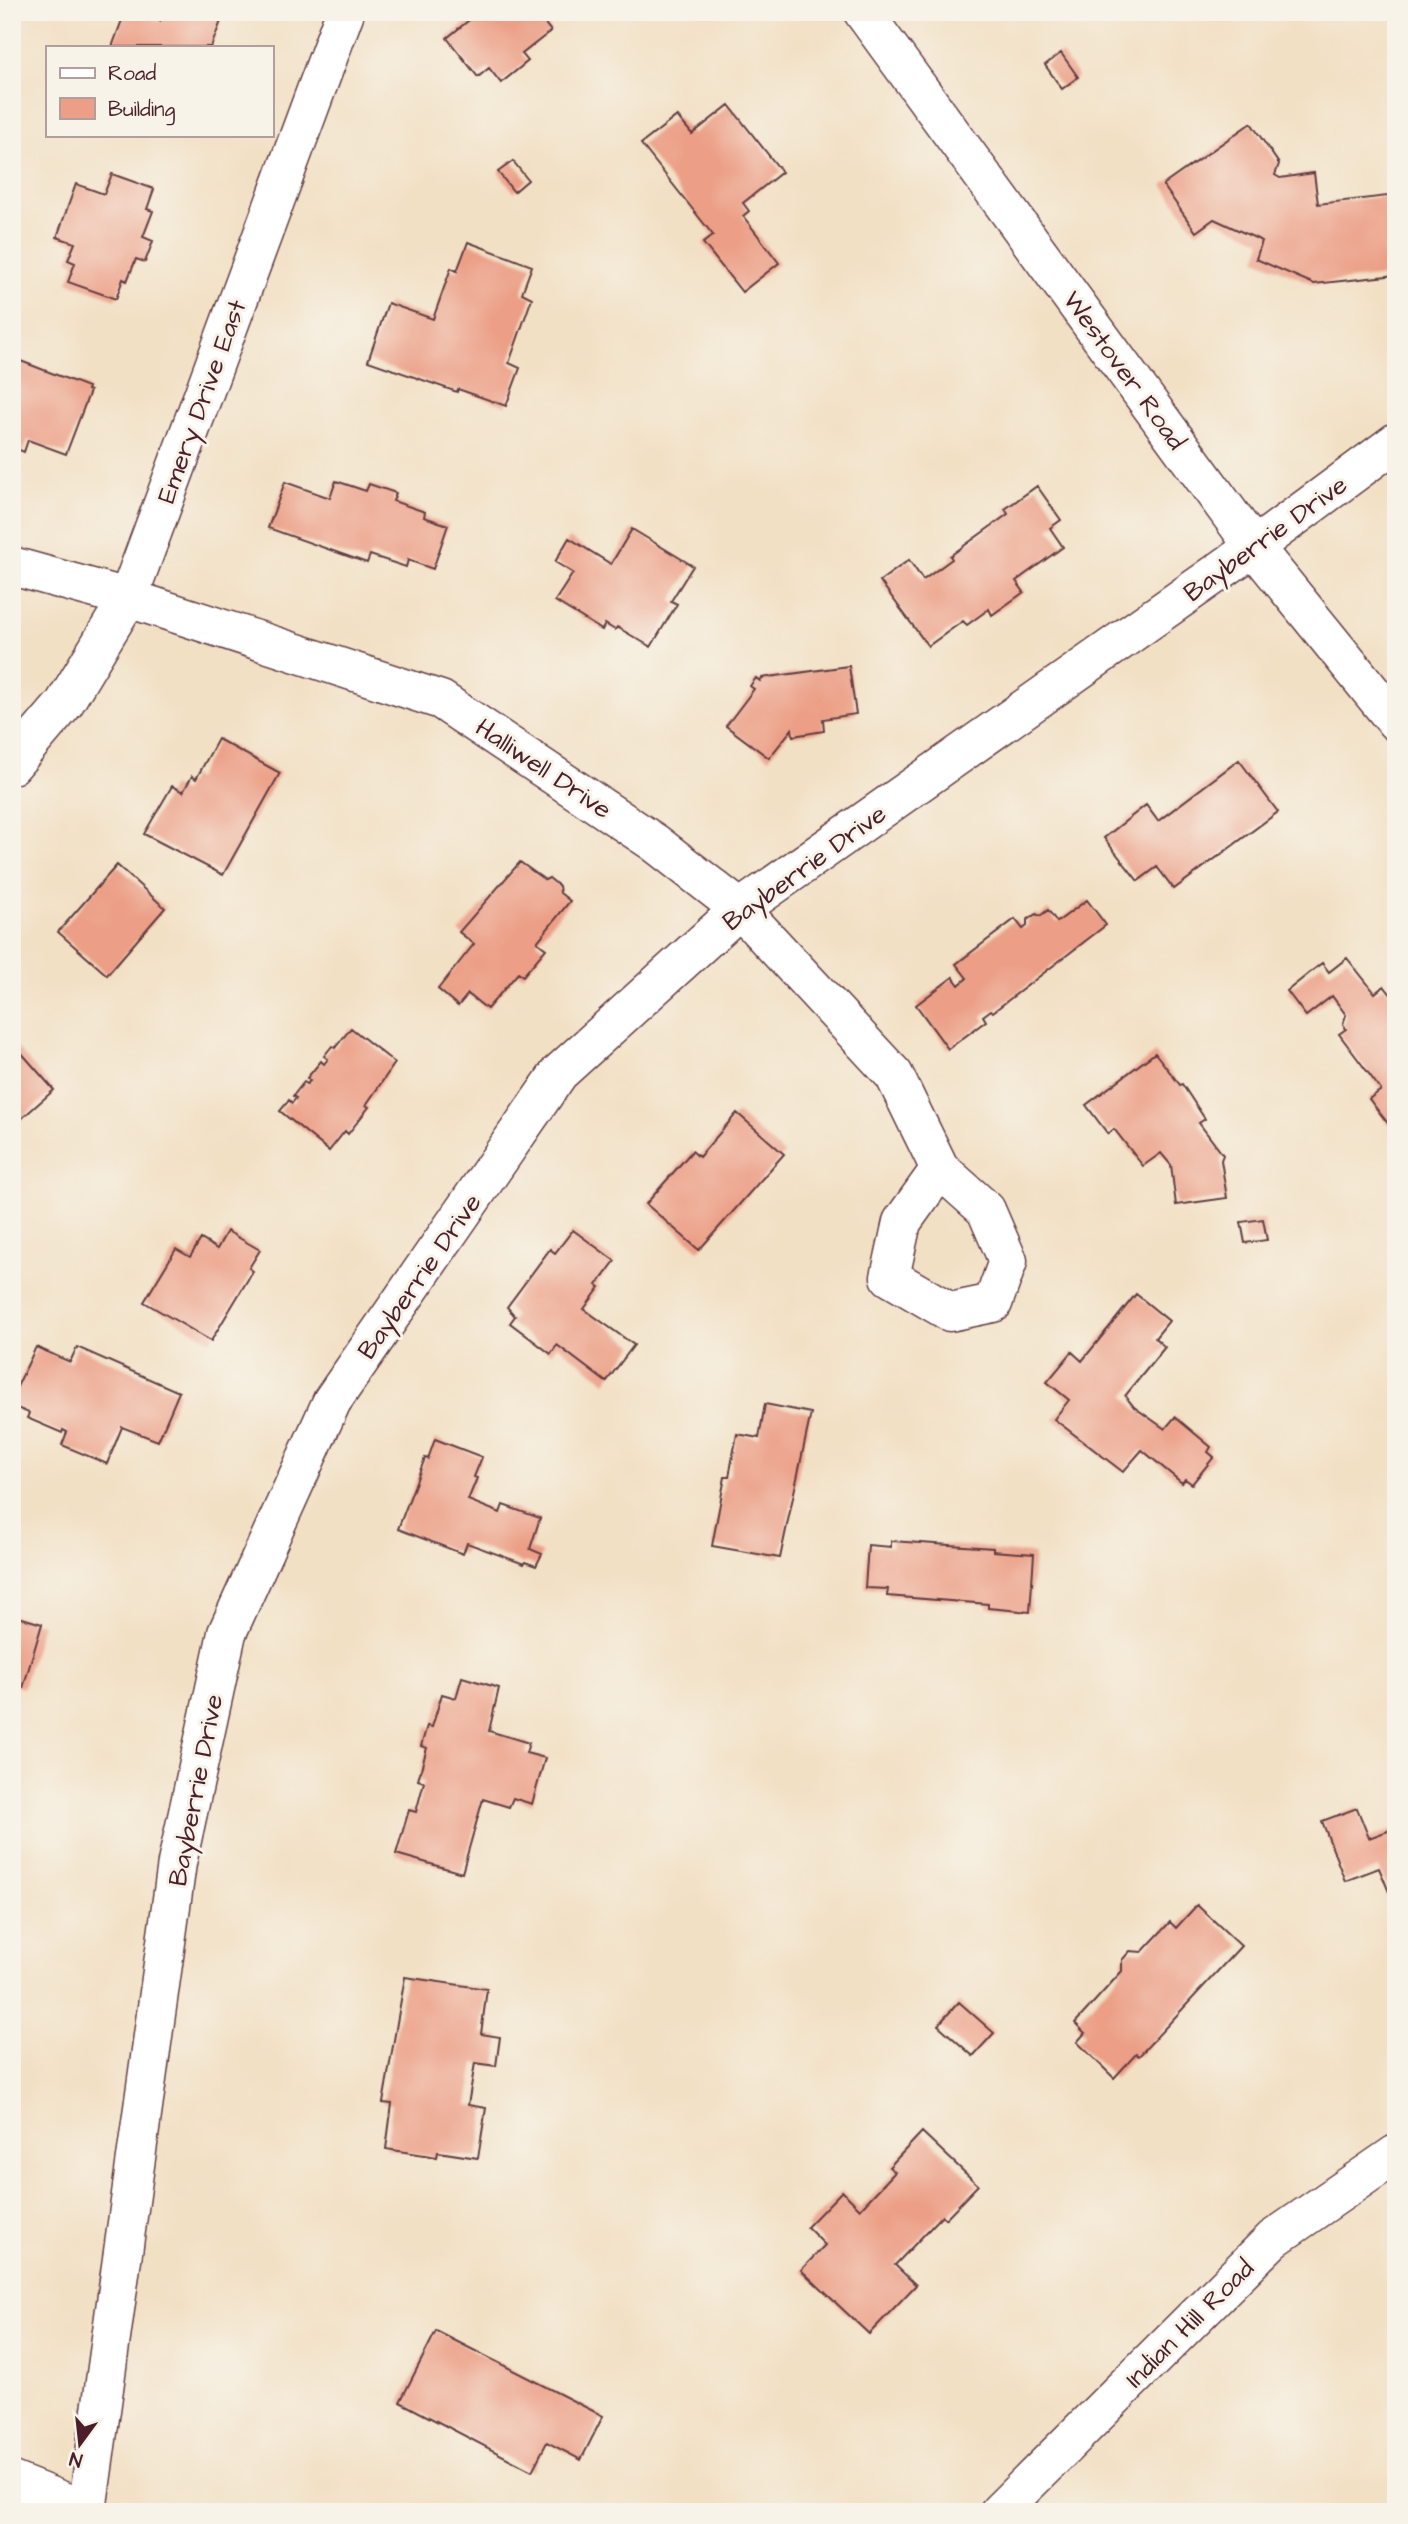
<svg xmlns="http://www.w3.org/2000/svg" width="1408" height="2524" viewBox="0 0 1408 2524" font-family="'Architects Daughter',sans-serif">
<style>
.building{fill:#ec9f86}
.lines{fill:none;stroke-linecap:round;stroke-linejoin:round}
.minor-casing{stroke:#633c42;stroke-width:41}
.minor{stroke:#fff;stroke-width:38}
.labels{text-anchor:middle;stroke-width:6;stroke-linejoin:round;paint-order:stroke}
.street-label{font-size:26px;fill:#4a1f2b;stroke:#f7f3e8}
</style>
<rect width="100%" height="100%" fill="#f7f3e8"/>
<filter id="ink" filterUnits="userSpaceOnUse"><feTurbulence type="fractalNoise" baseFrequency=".0143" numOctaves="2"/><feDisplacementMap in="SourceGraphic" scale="14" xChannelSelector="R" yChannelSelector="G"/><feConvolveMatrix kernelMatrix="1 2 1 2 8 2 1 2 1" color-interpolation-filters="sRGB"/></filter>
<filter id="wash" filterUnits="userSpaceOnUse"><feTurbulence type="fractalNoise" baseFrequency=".00686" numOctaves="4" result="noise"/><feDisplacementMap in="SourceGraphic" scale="28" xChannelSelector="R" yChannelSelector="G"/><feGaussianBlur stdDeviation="1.57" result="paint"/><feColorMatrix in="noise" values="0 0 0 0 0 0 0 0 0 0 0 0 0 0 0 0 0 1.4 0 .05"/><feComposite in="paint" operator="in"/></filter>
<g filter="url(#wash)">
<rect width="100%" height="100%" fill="#f2e0c5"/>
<g id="blocks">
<!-- building -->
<path class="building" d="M125 12H138L160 21 163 12H214L212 17 221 21 211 47H112Z
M479 12H552L542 20 551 31 522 54 528 61 501 83 489 68 478 77 447 38Z
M1061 53 1078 77 1062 89 1045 65Z
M729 105 782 172 743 203 749 211 743 216 779 263 742 292 703 243 713 235 641 144 677 116 692 134Z
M1251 123 1279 164 1275 175 1280 178 1314 173 1318 204 1396 195V275L1314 284 1256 259 1262 241 1214 219 1196 232 1163 185Z
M513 161 528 180 514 192 498 172Z
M112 174 154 189 147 209 153 211 143 237 153 241 145 262 136 259 127 281 123 279 116 299 68 282 75 263 68 260 75 243 57 237 76 184 104 194Z
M468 242 532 266 522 293 532 298 509 363 520 368 506 406 458 389 457 392 368 361 388 303 433 319 451 268 457 271Z
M18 360 88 387 87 390 90 391 66 454 28 440 24 452 12 447V363L16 364Z
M336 481 366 491 369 484 396 493 393 501 425 512 424 517 448 525 433 569 408 560 406 567 370 555 367 563 268 528 285 482 330 498Z
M1037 486 1061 520 1050 528 1063 547 1016 581 1024 592 992 615 989 609 967 625 963 621 928 646 880 581 909 560 923 580 952 559 950 556 1008 514 1005 509Z
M632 529 693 566 671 601 677 604 651 647 617 627 615 630 605 624 602 630 555 601 573 573 555 562 569 538 611 564Z
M849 666 856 714 823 719 824 731 793 736 792 729 769 758 726 726 754 689 750 686 756 678 760 681 762 678Z
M218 739 280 773 223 875 144 834 172 786 183 792 192 776 196 779Z
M1239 760 1278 812 1174 889 1157 867 1138 881 1104 838 1146 805 1158 821Z
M520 862 545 880 549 878 559 886 560 893 570 901 537 942 546 949 523 976 518 973 487 1009 468 994 458 1006 438 989 474 944 459 932Z
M117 865 165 908 107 975 58 932Z
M1087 900 1106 925 993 1012 991 1010 983 1016 986 1021 948 1049 916 1005 953 977 959 985 967 978 956 964 1015 919 1023 929 1027 926V920L1036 914 1040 916 1048 910 1057 922Z
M1347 958 1375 993 1384 986 1396 1001V1121L1390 1126 1369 1099 1381 1090 1339 1034 1346 1029 1343 1024 1346 1015 1332 996 1306 1016 1287 991 1322 963 1329 972Z
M351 1028 395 1063 366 1105 369 1107 348 1134 345 1131 329 1151 280 1111 289 1100 292 1103 296 1098 293 1096 304 1082 307 1084 310 1081 307 1078 321 1061 324 1064 328 1059 324 1056 332 1046 335 1048Z
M12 1042 54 1090 12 1127Z
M1155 1053 1180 1085 1182 1084 1205 1119 1199 1123 1223 1155 1221 1160 1227 1198 1176 1205 1171 1165 1161 1153 1143 1166 1114 1129 1108 1134 1086 1105Z
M737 1113 784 1154 699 1250 646 1204 692 1151 699 1157Z
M1263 1219 1267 1240 1245 1243 1241 1222Z
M573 1230 615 1261 597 1285 600 1287 584 1309 634 1345 606 1382 557 1345 551 1354 510 1323 515 1316 507 1307 550 1249 555 1253Z
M227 1231 260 1250 249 1268 253 1271 211 1341 144 1302 176 1249 190 1257 201 1239 217 1249Z
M1136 1294 1169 1321 1155 1338 1165 1347 1125 1396 1134 1407 1165 1429 1175 1417 1211 1447 1208 1452 1214 1457 1192 1484 1185 1479 1182 1483 1142 1450 1123 1472 1054 1419 1069 1400 1047 1382 1072 1352 1082 1361Z
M36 1347 70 1362 77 1347 179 1392 158 1441 122 1427 107 1464 62 1445 67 1432 63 1430 62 1433 27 1418 29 1413 12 1406V1397Z
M765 1404 811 1413 780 1558 712 1546 725 1477H729L737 1434 759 1438Z
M435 1439 482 1457 474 1477 477 1478 468 1500 500 1513 503 1505 540 1518 530 1549 542 1554 536 1566 525 1562 524 1564 467 1543 463 1554 398 1529 425 1458 428 1459Z
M891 1541 993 1548V1551L1034 1554 1030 1612 988 1608V1604L887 1596 888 1589 865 1588 868 1545 891 1547Z
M12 1615 42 1624 23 1688 12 1685Z
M462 1677 499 1688 489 1731 529 1743 526 1753 545 1758 532 1804 513 1798 509 1807 483 1799 462 1873 396 1854 409 1810 416 1812 424 1782 418 1780 427 1748 421 1746 427 1726 432 1727 442 1694 456 1698Z
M1357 1808 1369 1838 1396 1828V1889L1389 1892 1379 1868 1345 1881 1322 1821Z
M1197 1905 1241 1946 1139 2056 1136 2054 1114 2078 1077 2042 1085 2033 1075 2023 1122 1971V1960L1130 1951 1142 1952 1170 1922 1176 1928Z
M405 1977 487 1989 481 2034 500 2037 496 2066 475 2063 468 2105 486 2108 478 2158 438 2152 437 2157 386 2149 392 2104 383 2103Z
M959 2002 994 2033 973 2056 938 2025Z
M922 2132 978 2185 945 2219 942 2216 895 2265 916 2285 869 2334 801 2270 825 2245 807 2227 842 2191 860 2209 895 2172 889 2167Z
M436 2331 603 2416 581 2460 547 2442 532 2471 400 2402Z"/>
</g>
</g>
<g filter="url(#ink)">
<use href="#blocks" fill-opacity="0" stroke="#633c42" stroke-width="2"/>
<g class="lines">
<!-- minor casing -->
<g class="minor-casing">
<path id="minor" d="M863 12 1254 547 1396 722
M12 566 128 598 441 700 655 843 740 909 894 1075 940 1169 986 1210 1008 1261 993 1303 950 1312 890 1277 902 1222 940 1169
M12 765 64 704 128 598 345 12
M12 2481 90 2512
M87 2511 177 1863 227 1633 332 1401 559 1073 740 909 1254 547 1396 442
M999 2512 1273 2239 1396 2154"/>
</g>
<!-- minor -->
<use href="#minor" class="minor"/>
</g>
</g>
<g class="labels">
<!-- street labels -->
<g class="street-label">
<text transform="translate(1125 370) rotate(54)" y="9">Westover Road</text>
<text transform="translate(201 401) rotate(-70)" y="9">Emery Drive East</text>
<text transform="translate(1265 538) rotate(-36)" y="9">Bayberrie Drive</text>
<text transform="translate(544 768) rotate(34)" y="9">Halliwell Drive</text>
<text transform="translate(804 867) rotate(-36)" y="9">Bayberrie Drive</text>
<text transform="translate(419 1276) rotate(-55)" y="9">Bayberrie Drive</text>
<text transform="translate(195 1790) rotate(-79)" y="9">Bayberrie Drive</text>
<text transform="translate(1189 2323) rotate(-45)" y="9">Indian Hill Road</text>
</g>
</g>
<!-- margin -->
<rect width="1408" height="2524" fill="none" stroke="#f7f3e8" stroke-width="42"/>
<!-- legend -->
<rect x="46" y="46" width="228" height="91" fill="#f7f3e8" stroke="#b29e9c" stroke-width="2"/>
<rect x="60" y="68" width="35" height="10" fill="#ffffff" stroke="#b29e9c" stroke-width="2"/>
<text x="108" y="80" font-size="21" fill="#4a1f2b">Road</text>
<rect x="60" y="98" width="35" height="21" fill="#ec9f86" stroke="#b29e9c" stroke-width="2"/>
<text x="108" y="116" font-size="21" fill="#4a1f2b">Building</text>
<!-- north arrow -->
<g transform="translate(80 2444) rotate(195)" stroke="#f7f3e8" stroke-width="5" paint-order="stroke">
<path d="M0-5L12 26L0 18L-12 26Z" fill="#4a1f2b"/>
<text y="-10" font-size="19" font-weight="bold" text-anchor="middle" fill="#4a1f2b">N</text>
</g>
</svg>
